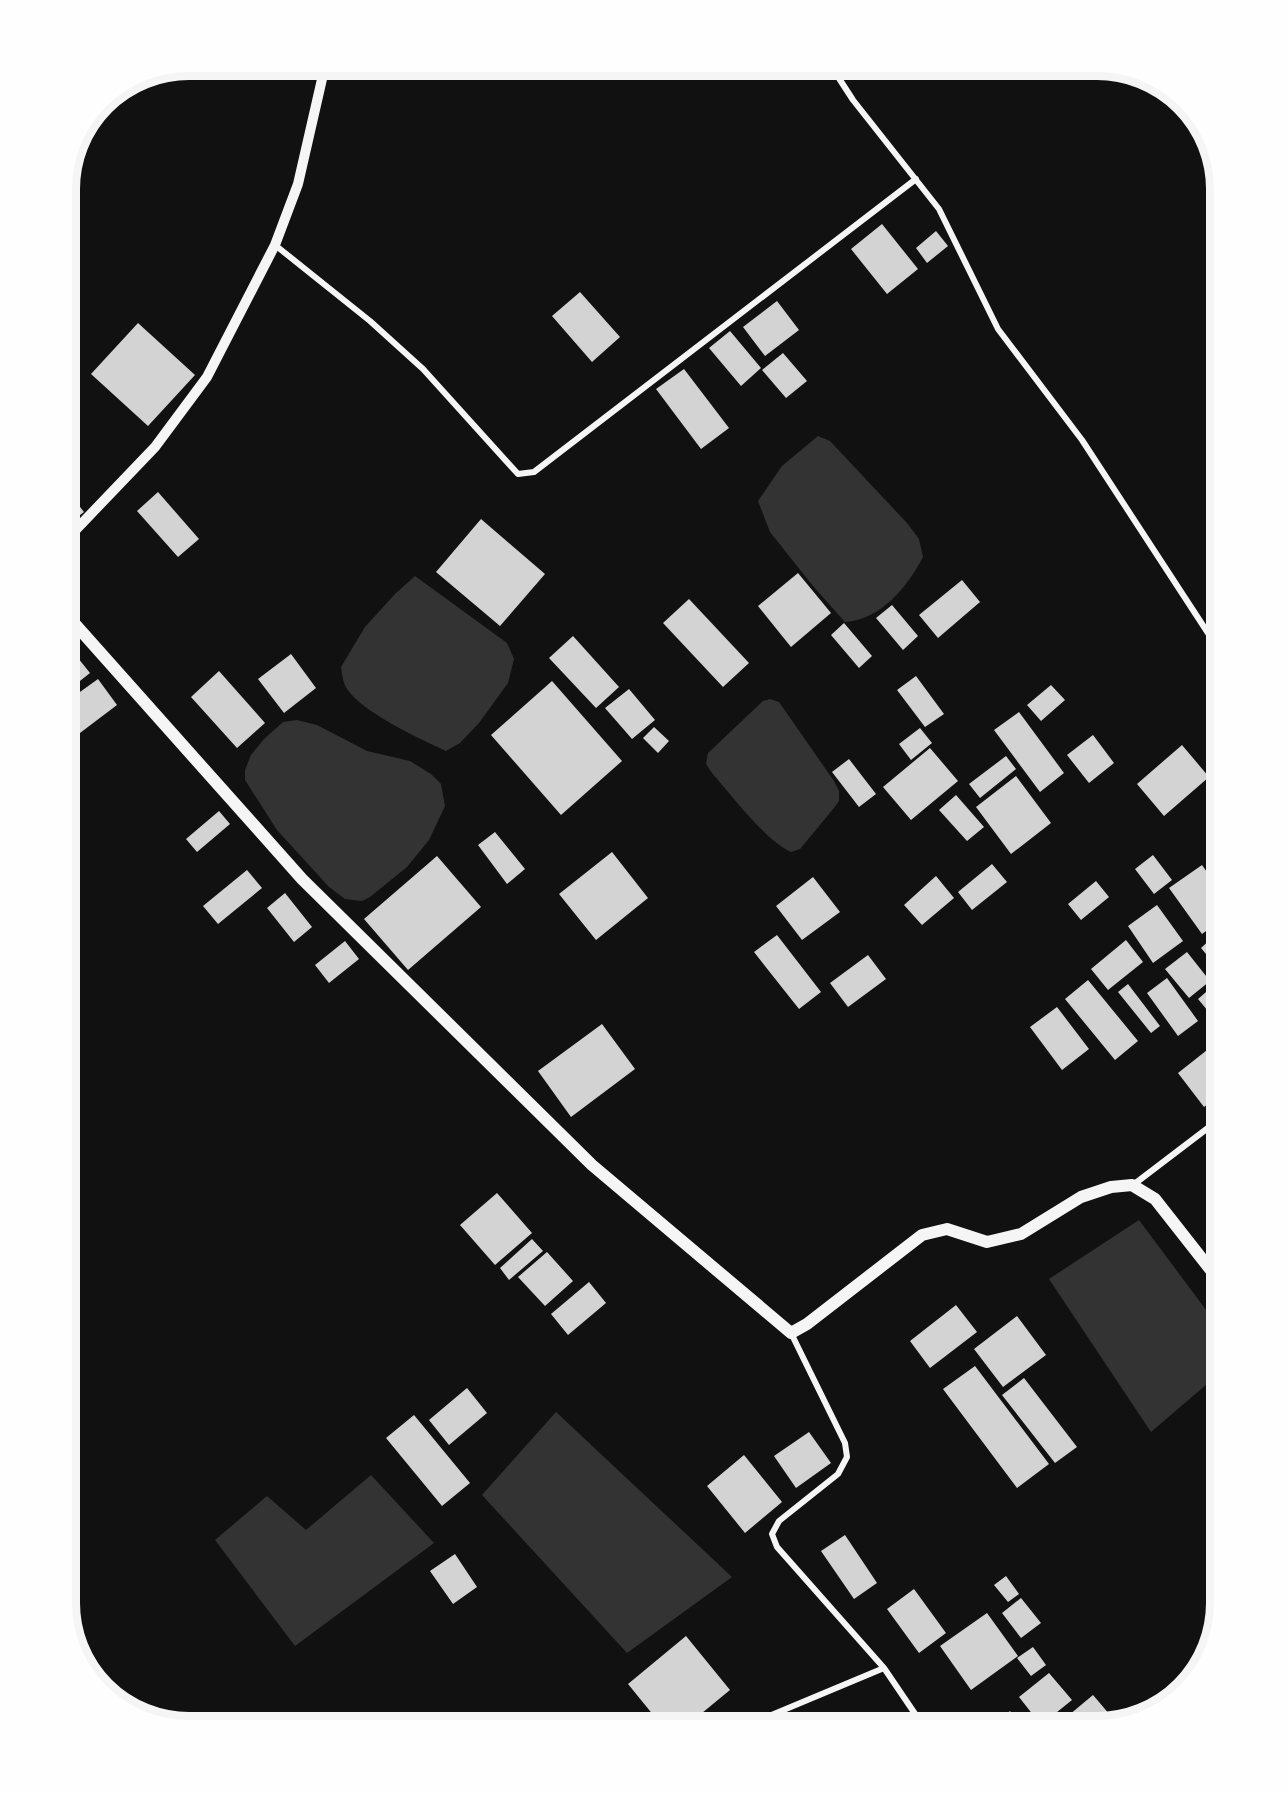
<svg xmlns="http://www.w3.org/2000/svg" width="1287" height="1793" viewBox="0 0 1287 1793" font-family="Lato,sans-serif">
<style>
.water{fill:#333}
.building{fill:#d3d3d3}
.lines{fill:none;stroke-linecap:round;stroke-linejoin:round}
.minor{stroke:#f5f5f5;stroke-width:6}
.tertiary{stroke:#f5f5f5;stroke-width:10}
.secondary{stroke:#f5f5f5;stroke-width:12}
.rim{fill:none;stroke:#f5f5f5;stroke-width:8}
</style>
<rect width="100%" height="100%" fill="#111"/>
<!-- water -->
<path class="water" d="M818 436 830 441 907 523 919 539 923 557C908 586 881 620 845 622L813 586 770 532 758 501 782 466Z
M415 576 507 643 514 659 508 683 479 723 460 743 446 751C420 739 362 712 347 689 343 683 342 674 341 667L365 627 395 594Z
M770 699 779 702 834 781 839 791V801L834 808 800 849 791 852C765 840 732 796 712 773L706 764 708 753 763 701Z
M297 720 317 725 367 751 410 761 431 774 441 784 445 806 429 840 407 867 370 897 362 901 345 899 329 887 277 830 245 780V770L251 755 264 739 283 722Z
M1139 1220 1221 1330V1372L1151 1432 1049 1279Z
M556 1412 732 1577 627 1653 482 1495Z
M371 1475 434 1543 295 1646 215 1540 267 1496 306 1530Z"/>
<!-- building -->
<path class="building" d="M882 224 918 269 887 294 851 249Z
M936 231 948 246 927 263 916 248Z
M580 292 620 337 592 362 552 316Z
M777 301 799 330 765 356 743 327Z
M138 323 195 375 148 426 91 374Z
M730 331 761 368 741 386 709 348Z
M783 353 807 381 786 398 762 370Z
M684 369 729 428 701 449 656 389Z
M66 489 84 512 66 526Z
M158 492 199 539 178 557 137 511Z
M481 519 545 574 500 626 436 572Z
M798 573 831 613 791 647 758 606Z
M962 580 980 602 938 638 919 615Z
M689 599 749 663 723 687 663 623Z
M892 605 918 636 903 650 876 618Z
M844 623 872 656 859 668 831 635Z
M573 636 619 687 596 708 549 658Z
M70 648 90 673 66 692V651Z
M291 654 316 688 284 713 258 679Z
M219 671 265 723 237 748 191 697Z
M916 676 944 714 925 727 897 690Z
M98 679 117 705 76 736 66 723V702Z
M552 681 622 761 561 815 491 735Z
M1051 685 1065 700 1041 721 1027 705Z
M629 689 655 720 632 739 605 708Z
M1019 712 1064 773 1040 792 994 730Z
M654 727 669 741 658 753 643 738Z
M920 728 932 743 911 760 899 744Z
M1093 735 1114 763 1089 783 1067 755Z
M1182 745 1209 777 1164 816 1137 784Z
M930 748 958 781 911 820 883 787Z
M1006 756 1016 769 980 798 969 784Z
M849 759 876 794 859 807 832 772Z
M1016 776 1051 823 1011 854 976 807Z
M956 795 984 827 967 841 939 810Z
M219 811 230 824 197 852 186 839Z
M495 832 525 869 507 884 478 845Z
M612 852 648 898 596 940 559 894Z
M1153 855 1172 880 1154 894 1135 869Z
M437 856 481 907 408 970 364 919Z
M992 864 1007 882 972 910 958 892Z
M1202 865 1221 892V920L1202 934 1169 888Z
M247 870 262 888 218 924 203 906Z
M936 876 954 898 922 925 904 905Z
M813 877 840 912 802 940 776 906Z
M1096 881 1109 897 1081 920 1068 904Z
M285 893 312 927 294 942 267 908Z
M1157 905 1183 941 1153 963 1128 926Z
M777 935 821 992 799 1009 754 952Z
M1213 937 1221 947V972L1201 948Z
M1126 940 1143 962 1108 990 1091 969Z
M345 941 359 959 329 983 315 965Z
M1187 952 1210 981 1189 998 1165 969Z
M868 955 886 979 848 1007 830 983Z
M1167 978 1198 1021 1178 1036 1147 993Z
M1221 979V1010L1213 1017 1198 999Z
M1088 980 1138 1041 1115 1060 1065 999Z
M1128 984 1160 1026 1151 1033 1118 992Z
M1057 1007 1089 1049 1062 1070 1030 1027Z
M602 1024 635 1069 571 1117 538 1071Z
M1221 1039V1094L1204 1107 1178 1073Z
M497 1193 532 1233 495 1265 460 1225Z
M532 1239 543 1251 509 1280 500 1268Z
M1221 1239V1261L1211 1246Z
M547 1252 573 1281 545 1306 518 1277Z
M589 1282 606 1303 568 1335 551 1314Z
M956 1305 977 1332 930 1368 910 1341Z
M1017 1316 1046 1355 1003 1387 974 1349Z
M975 1366 1049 1464 1017 1488 943 1389Z
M1024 1378 1077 1447 1055 1463 1002 1395Z
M467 1388 487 1413 449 1445 429 1420Z
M414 1415 470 1483 442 1506 386 1438Z
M809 1432 831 1463 796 1488 774 1456Z
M744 1455 782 1502 745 1533 707 1486Z
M845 1535 877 1583 854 1599 821 1551Z
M455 1554 477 1587 453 1604 430 1571Z
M1006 1576 1019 1594 1008 1602 994 1585Z
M914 1589 946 1633 919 1653 887 1609Z
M1021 1598 1041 1623 1021 1638 1002 1613Z
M987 1613 1018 1656 971 1690 940 1646Z
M686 1636 730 1690 685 1727H663L628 1684Z
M1033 1647 1046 1665 1031 1676 1017 1658Z
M1049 1673 1072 1700 1041 1725 1019 1697Z
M1093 1695 1116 1722 1097 1727H1058L1057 1725Z
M1010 1711 1022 1727H991Z"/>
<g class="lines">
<!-- minor -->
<path class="minor" d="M831 66 853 100 939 209 998 329 1082 440 1221 653
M275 245 370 321 423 369 518 474 534 472 916 179
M1133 1185 1221 1118
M791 1333 845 1443 847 1457 838 1474 779 1521 772 1534 777 1547 884 1668 924 1727
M743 1727 884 1668"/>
<!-- tertiary -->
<path class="tertiary" d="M66 540 155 447 207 377 275 245 298 184 325 66"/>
<!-- secondary -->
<path class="secondary" d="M66 614 302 879 592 1165 791 1333 807 1324 922 1235 947 1229 987 1242 1021 1234 1081 1197 1111 1187 1132 1185 1155 1199 1221 1283"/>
</g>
<!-- crop -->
<path d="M0 0H1287V1793H0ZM189 76H1097A113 113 0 0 1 1210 189V1603A113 113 0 0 1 1097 1716H189A113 113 0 0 1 76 1603V189A113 113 0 0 1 189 76Z" fill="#fefefe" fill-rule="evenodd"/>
<path class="rim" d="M189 76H1097A113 113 0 0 1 1210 189V1603A113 113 0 0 1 1097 1716H189A113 113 0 0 1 76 1603V189A113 113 0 0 1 189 76Z"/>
</svg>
